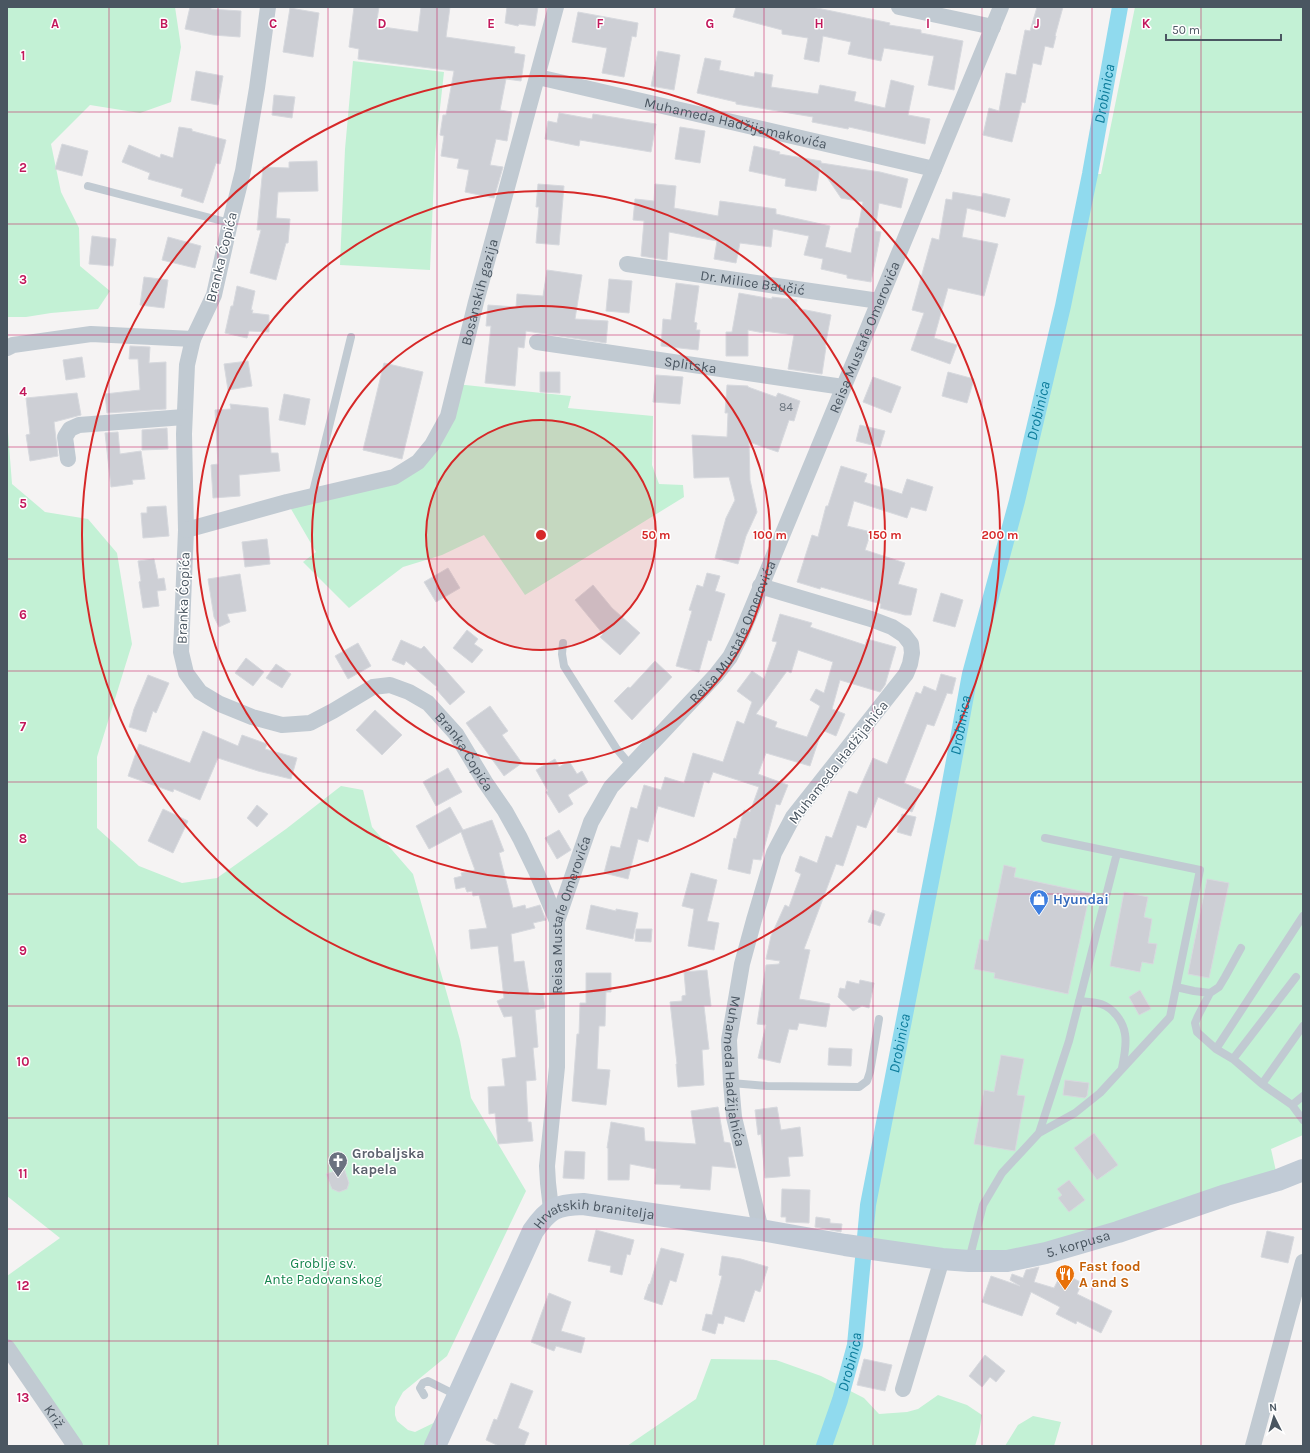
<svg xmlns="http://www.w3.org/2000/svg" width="1310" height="1453" viewBox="0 0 1310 1453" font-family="Karla,sans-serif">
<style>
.green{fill:#c3f1d5}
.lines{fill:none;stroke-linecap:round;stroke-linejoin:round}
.canal{stroke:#90daee;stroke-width:16}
.building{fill:#cdcfd5;stroke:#d7d9de;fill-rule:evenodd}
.lane{stroke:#c1cad2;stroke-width:8}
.street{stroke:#c1cad2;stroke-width:16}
.secondary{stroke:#c1cbd6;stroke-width:22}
.grid{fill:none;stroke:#c2185b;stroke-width:1;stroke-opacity:0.55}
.ring{fill:none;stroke:#d62828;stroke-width:2}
.labels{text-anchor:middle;stroke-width:3;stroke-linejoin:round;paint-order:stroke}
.number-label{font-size:12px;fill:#6b747e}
.street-label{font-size:14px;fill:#4a5661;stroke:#fff}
.shop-label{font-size:14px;font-weight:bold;fill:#366cbe;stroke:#fff;text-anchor:start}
.worship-label{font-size:14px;font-weight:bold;fill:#5b616d;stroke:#fff;text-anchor:start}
.park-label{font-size:14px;fill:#17864f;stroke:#fff}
.food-label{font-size:14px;font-weight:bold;fill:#c56008;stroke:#fff;text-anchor:start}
.water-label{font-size:15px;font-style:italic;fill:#0c7c9b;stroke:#fff}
.grid-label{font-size:13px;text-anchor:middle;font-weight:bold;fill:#c2185b;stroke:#fff;stroke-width:3;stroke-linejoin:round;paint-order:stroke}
.centre{fill:#d62828;stroke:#fff;stroke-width:2}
.ring-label{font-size:12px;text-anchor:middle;font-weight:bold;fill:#d62828;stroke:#fff;stroke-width:3;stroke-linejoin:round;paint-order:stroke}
</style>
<rect width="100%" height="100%" fill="#f5f3f3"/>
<!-- green -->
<path class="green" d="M7 7H175L181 47 171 102 140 113 90 105 51 144 61 192 79 228 80 266 110 291 98 309 51 313 26 317H7Z
M1135 7H1303V1135L1271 1149 1278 1180 1046 1253 864 1254 868 1205 944 815 970 674 990 604 1032 439 1063 306 1090 174H1101Z
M353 61 444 72 435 153 430 270 340 265 345 149Z
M456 384 571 396 568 408 653 416 652 465 659 484 683 485 684 497 525 595 484 535 442 555 403 567 349 608 303 562 316 552 287 502 418 462Z
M7 419 12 484 45 512 88 519 117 553 132 644 97 757V828L139 866 182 883 217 878 286 829 341 786 363 790 372 827 413 874 460 1040 471 1098 526 1191 447 1356 403 1392 398 1401 395 1407V1415L397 1421 408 1430 415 1432 450 1415 435 1446H74L7 1347V1276L60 1238 7 1196Z
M711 1359 776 1360 821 1376 864 1398 879 1414 907 1412 918 1409 938 1395 967 1405 982 1415 979 1433 975 1446H627L696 1399Z
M1033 1416 1061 1422 1054 1446H1005L1018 1425Z"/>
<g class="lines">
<!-- canal -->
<path class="canal" id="s1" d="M824 1446 840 1400 855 1345 868 1205 944 815 970 674 1017 501 1063 306 1090 174 1120 7"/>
</g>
<!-- building -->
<path class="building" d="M190 7H211V9L241 11 240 37 213 35 185 29Z
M354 7H379L376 26 418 32 421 7H450L446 37 515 47 514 53 525 55 521 81 506 79 500 110 512 112 507 141 496 139 490 165 503 167 494 198 465 192 469 170 457 168 459 159 441 156 444 136 440 135 443 115H446L454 71 358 59 359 49 349 47Z
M507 7H538L535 26 519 24 518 26 505 23Z
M736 7H812L890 23 889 25 921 30V33L963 41 954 90 928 85 934 56 884 48 881 61 848 54 851 42 823 36 819 62 804 59 808 38 782 34V30L733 17Z
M1037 7H1063L1055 36H1056L1053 48 1045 46 1041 65 1033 63 1025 103 1022 102 1012 142 983 135 989 108 999 111 1006 73 1016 75 1025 30 1030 31Z
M290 8 319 13 313 57 283 52Z
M578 12 638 23 636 37 632 36 624 77 602 73 607 48 572 42Z
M658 51 680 55 674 90 651 86Z
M705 58 721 61 719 70 754 77 755 72 773 75 771 87 818 94 820 85 856 92 854 101 885 108 891 80 914 86 908 115 930 119 925 144 849 127 848 129 812 122 813 117 736 104V102L697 93Z
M196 71 223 76 218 105 191 100Z
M274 95 295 97 292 118 272 115Z
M559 113 592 119 593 114 656 124 651 152 580 140 579 146 545 139 548 121 557 123Z
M179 127 192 129V131L226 140 220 164 216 163 203 203 181 196 183 189 148 179 150 173 122 162 129 145 160 158 161 154 173 158Z
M680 127 705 131 700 163 675 159Z
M62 144 88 151 82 176 55 169Z
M754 146 780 152 779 154 821 161V163L880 172 908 179 901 208 879 203 875 231 881 232 871 282 847 278V275L821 269 823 259 804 255 809 236 773 229 771 247 740 243 736 263 714 259 717 241 669 232 667 260 641 256 644 221 633 220 635 199 654 201 655 184 676 186 674 208 718 216 720 201 776 209V214L830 226 825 247 851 253 856 228H858L863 202 841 198 820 167 816 191 785 186 786 179 749 171Z
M317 161 318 191 278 192 276 218 290 219 288 243H286L276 280 250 273 261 230H257L263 167 289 168V162Z
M538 184 564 186 559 245 536 243 539 207H536Z
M953 192 982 197 983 193 1010 199 1005 217 967 208 962 237 998 244 984 296 948 288 934 338 957 345 950 364 911 350 924 313 912 310 932 238 939 240 946 199 952 200Z
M92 236 116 239 113 266 89 264Z
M168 237 201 246 195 268 162 260Z
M547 270 582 275 575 319 608 321 606 343 526 331 524 348 518 347 515 386 485 383 491 326H486L488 305 516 307 517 294 543 296Z
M144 277 168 280 164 308 140 305Z
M609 279 632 281 629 313 606 311Z
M676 283 699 286 694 322 697 323 696 330H700L698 350 661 346 663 319 671 320Z
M237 286 255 291 251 310H253L252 313 269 315V332L249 331 247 338 225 333 231 306H233Z
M739 293 772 299V297L797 300 796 308 831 315 825 347H826L822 374 788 369 794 335 764 331V333L748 330V356H726V332H732Z
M130 346 150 347 149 363 166 362V409L107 413 105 394 140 390 138 359H129Z
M82 357 85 377 66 380 63 360Z
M248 361 252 386 228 390 224 364Z
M384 363 423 372 402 459 363 450Z
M540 372H560V393L540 392Z
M948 372 974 379 967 403 942 396Z
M656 375 683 377 680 404 653 402Z
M873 377 901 387 891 413 863 402Z
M727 385 748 386V387L776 397 778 393 800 401 794 421 789 420 778 452 749 442 750 480 757 512 746 536 738 564 715 558 726 518 735 500 729 477 694 478 692 435 727 437 728 413H725Z
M77 393 81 415 54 422 58 456 30 461 26 435 30 434 26 398Z
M284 394 310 399 305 425 279 420Z
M230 404 268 408 271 453H278L280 471 239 475 240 496 213 498 211 465 218 464 215 410 231 409Z
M860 425 885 431 880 447 856 441Z
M167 428 168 449 142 450V430Z
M118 432 120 454 141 451 145 479 132 480 133 484 111 487 105 433Z
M841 466 867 474 864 482 902 494 907 479 933 487 926 511 911 507 907 518 854 501 847 526 871 532 865 550 905 563 898 584 917 589 911 615H905L880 608 881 604 821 587 820 589 797 582 812 535 818 537 826 506H828Z
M166 506 169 536 143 538 141 513H147V507Z
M267 539 270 564 245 567 242 542Z
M154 559 158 579 164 578 166 590 157 591 159 606 143 608 139 582 141 581 138 561Z
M448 568 460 588 436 602 424 582Z
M707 573 720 576 715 591 725 594 711 641 708 640 699 672 676 666 692 611 689 610 697 585 703 587Z
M240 574 246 611 227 614 230 622 219 627 214 617 208 579Z
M593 585 612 608 640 633 620 655 600 637 603 634 575 600Z
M941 593 963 600 955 627 933 621Z
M780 614 812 623 810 627 865 645 867 639 896 647 885 685 880 692 840 680 832 709 845 714 836 736 822 730 810 766 766 753 758 774 788 785 780 805 776 804 761 860 753 859 750 874 728 869 734 838 736 839 744 810 750 812 759 787 713 772 709 783 704 781 694 817 658 806 648 842 638 839 628 879 604 873 611 846 620 848 631 807 637 809 644 785 661 790 665 777 684 783 693 753 723 762 737 721 744 724 752 702 737 691 752 671 764 679 777 642 772 641ZM798 650 833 662 824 693 816 689 810 700 820 706 807 737 775 727 777 722 756 714 787 671 791 673Z
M467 630 478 639 474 644 483 650 472 663 453 648Z
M401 640 421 649 424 646 465 692 450 705 436 689 437 687 406 661 404 665 392 660Z
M358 643 371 666 348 679 335 656Z
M246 658 264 672 253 686 235 673Z
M655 661 672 677 632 720 614 701 628 687 630 688Z
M276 664 291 674 282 688 266 678Z
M941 674 956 678 952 694 947 693 934 726 927 724 904 783 921 790 912 812 878 797 866 828 857 825 843 866 836 864 804 949 810 950 799 999 830 1004 826 1027 799 1023 797 1030 789 1029 780 1063 758 1058 766 1025 757 1024 766 965 779 964 780 961 766 959 771 936 785 905 789 907 801 874 795 871 800 856 817 863 826 836 832 838 849 791 857 794 873 758 887 764 916 692 921 694 924 686 936 691Z
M148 675 169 683 156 713 153 711 146 732 129 727 134 709Z
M490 706 508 731 502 735 522 763 504 776 466 723Z
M375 710 402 735 382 755 356 730Z
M203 731 238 746 242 735 267 744 265 749 297 758 291 779 258 771 218 758 200 800 174 789 173 792 128 776 139 744 190 763Z
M555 759 559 767 569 761 577 774 582 771 588 782 568 795 573 804 559 813 546 792 548 791 536 770Z
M448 768 462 792 436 806 423 782Z
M257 805 268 814 257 827 247 818Z
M450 807 463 830 492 820 504 851 499 853 513 908 525 905 526 909 540 905 545 918 546 920 533 923 535 928 511 934 514 962 524 961 529 995 543 994 545 1008 535 1010 538 1047 533 1048 536 1080 526 1081 528 1122H531L533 1141 498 1144 495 1113 489 1114 488 1087 505 1086 502 1059 516 1057 512 1016 504 1017 497 1001 504 998 498 946 471 949 469 930 487 928 479 895 473 896 472 891 467 892 465 887 456 889 454 878 462 876 461 873 475 870 461 832 429 849 416 826Z
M163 809 188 821 173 853 148 841Z
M902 814 916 817 911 836 897 832Z
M559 830 571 850 557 859 545 838Z
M1004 865 1016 868 1014 877 1090 893 1068 994 994 978 995 973 974 969 980 939 988 941Z
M691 873 717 880 707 921 719 923 714 950 688 946 694 909 682 906Z
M1207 879 1229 883 1209 978 1188 974Z
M1124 892 1148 897 1144 917 1152 919 1148 943 1157 944 1153 964 1142 962 1140 972 1110 966Z
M591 905 616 911V909L638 913 633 939 586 929Z
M873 910 885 914 880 926 868 922Z
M636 929H652L651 942 635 941Z
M707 970 711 1006H704L709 1049 702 1050 704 1085 678 1087 676 1064H677L670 1002 682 1001V996L686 995 684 972Z
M586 973H611V992H606L605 1026H599L597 1069 610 1070 606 1105 572 1101 577 1034H579L580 1003H586Z
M860 980 874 983 869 1008 862 1006 853 1011 838 997 840 988 845 989 847 981 859 984Z
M1140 990 1151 1009 1139 1015 1129 997Z
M829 1048 852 1049 851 1066 828 1065Z
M1001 1055 1024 1059 1017 1095 1025 1096 1015 1151 974 1144 984 1090 994 1092Z
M1065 1080 1089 1083 1087 1096 1085 1098 1063 1095Z
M718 1107 724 1142 730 1143 736 1168 712 1166 710 1190 680 1188 681 1185 655 1184 656 1169 630 1164 629 1180H608V1148H607L611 1122 644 1128 645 1141 696 1144 691 1111Z
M777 1107 781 1130 800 1127 803 1156 788 1157 790 1176 765 1178 761 1134 758 1135 755 1110Z
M1094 1133 1118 1165 1097 1180 1074 1148Z
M565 1151 585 1152 584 1179 563 1178Z
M344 1168 349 1183 347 1189 339 1192 332 1189 326 1174Z
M1069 1180 1085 1200 1069 1212 1058 1198 1062 1195 1057 1189Z
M782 1189 810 1190 809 1223 786 1222V1217H781Z
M816 1217 830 1219V1223L842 1224 841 1232 815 1227Z
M596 1230 634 1240 630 1255 627 1254 622 1275 610 1272 611 1266 588 1261Z
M1267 1231 1294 1237 1288 1263 1261 1257Z
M661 1248 684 1254 676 1282 670 1280 662 1305 644 1299 649 1284H650Z
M722 1256 741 1259 768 1267 760 1292 755 1290 744 1322 725 1316 723 1324 718 1323 715 1334 702 1330 706 1314 712 1315 722 1276 719 1275Z
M1039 1267 1034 1282 1054 1288 1062 1272 1082 1283 1077 1294 1112 1311 1101 1333 1077 1321 1076 1324 1056 1314 1060 1307 1031 1292 1022 1316 982 1302 991 1276 1020 1286 1010 1280 1012 1274 1023 1278 1026 1270Z
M549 1293 571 1302 561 1331 585 1338 581 1353 556 1346 554 1351 531 1342Z
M985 1355 1005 1371 996 1382 990 1377 982 1387 969 1376Z
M864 1359 892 1365 885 1391 857 1385Z
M511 1383 533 1391 518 1428 529 1433 524 1446H499L486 1440 494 1419 497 1420Z"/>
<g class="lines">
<!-- lane -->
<path class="lane" d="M88 186 230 223
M312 496 351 337
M563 643 562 654 564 666 616 748 631 766
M1241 948 1225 977 1219 987 1210 993 1198 1016 1195 1023 1197 1032 1216 1049 1233 1059 1262 1084 1292 1105 1303 1120
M1176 987 1194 991 1210 993
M1079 1001C1086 1002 1094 1002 1101 1004 1113 1008 1123 1021 1125 1034 1127 1045 1124 1057 1122 1068
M1216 1049 1303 916
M1233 1059 1296 977
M731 1083 767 1086 859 1087 867 1081 870 1072 879 1019
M1262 1084 1303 1026
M1292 1105 1303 1096
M1039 1133 1069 1041 1117 853
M969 1260 983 1205 1002 1173 1039 1133 1075 1113 1100 1093 1170 1017 1200 870 1045 838
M424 1395 420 1388 423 1383 428 1381 458 1396"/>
<!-- street -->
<g class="street">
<path id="s2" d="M268 7 257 88 243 171 230 223 214 295 193 339 187 365 184 434 186 530 181 652 186 673 200 692 220 704 252 717 282 725 310 723 333 711 373 687 390 685 409 692 428 703 456 734 485 782 505 811 520 838 536 871 557 921"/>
<path d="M899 7 993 27"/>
<path id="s3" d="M538 77 934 169"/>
<path id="s4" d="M627 264 879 301"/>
<path id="s5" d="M537 342 843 387"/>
<path d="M7 348 13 345 91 334 193 339"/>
<path d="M68 459 65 437 70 429 79 425 184 417"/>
<path id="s6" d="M186 530 287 502 394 477 418 462 432 445 448 416 476 302 556 7"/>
<path id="s7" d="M760 586 871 619 892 627 904 635 911 644 912 653 910 664 906 674 793 817 774 853 754 920 742 964 729 1040 731 1083 734 1117 761 1230"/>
<path id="s8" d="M551 1209 548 1183 547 1166 557 1067V921L591 822 611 787 716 675 730 657 740 637 1001 7"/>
<path id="s9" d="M7 1347 75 1446"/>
<path d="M903 1389 942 1259"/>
<path d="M1253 1446 1303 1262"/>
</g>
<!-- secondary -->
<path class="secondary" id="s10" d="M435 1446 533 1231C549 1208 556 1205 583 1204L761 1230 845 1245 942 1259 969 1261H1007L1046 1253 1118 1232 1226 1195 1278 1180 1303 1170"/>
</g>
<!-- grid -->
<path class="grid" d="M109 7V1446M218 7V1446M328 7V1446M437 7V1446M546 7V1446M655 7V1446M764 7V1446M873 7V1446M982 7V1446M1092 7V1446M1201 7V1446M7 112H1303M7 224H1303M7 335H1303M7 447H1303M7 559H1303M7 671H1303M7 782H1303M7 894H1303M7 1006H1303M7 1118H1303M7 1229H1303M7 1341H1303"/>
<!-- distance rings -->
<circle cx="541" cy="535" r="115" fill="#d62828" fill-opacity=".12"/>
<g class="ring">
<circle cx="541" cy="535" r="115"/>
<circle cx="541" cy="535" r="229"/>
<circle cx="541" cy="535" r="344"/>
<circle cx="541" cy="535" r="459"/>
</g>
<!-- icons -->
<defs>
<g id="shop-pin" transform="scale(1)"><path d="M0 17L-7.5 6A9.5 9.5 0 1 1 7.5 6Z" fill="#3f7fe0" stroke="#fff"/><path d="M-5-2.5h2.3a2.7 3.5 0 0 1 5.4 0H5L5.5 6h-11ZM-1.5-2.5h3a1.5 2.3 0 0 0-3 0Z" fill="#fff"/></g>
<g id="church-pin" transform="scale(1)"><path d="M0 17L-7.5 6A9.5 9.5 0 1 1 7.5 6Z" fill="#6b7280" stroke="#fff"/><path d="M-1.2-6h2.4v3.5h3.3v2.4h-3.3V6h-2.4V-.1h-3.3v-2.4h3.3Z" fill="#fff"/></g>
<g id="restaurant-pin" transform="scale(1)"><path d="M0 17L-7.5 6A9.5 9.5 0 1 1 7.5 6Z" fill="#e8710a" stroke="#fff"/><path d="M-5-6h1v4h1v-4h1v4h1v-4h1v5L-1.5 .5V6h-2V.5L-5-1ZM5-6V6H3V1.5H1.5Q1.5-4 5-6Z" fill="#fff"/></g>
</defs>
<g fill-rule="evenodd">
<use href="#shop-pin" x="1039" y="899"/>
<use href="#church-pin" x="338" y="1161"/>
<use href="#restaurant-pin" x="1065" y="1274"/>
</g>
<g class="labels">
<!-- number labels -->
<g class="number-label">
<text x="786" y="411">84</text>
</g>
<!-- street labels -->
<g class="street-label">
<text dy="5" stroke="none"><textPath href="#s3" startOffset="203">Muhameda Hadžijamakovića</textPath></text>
<text transform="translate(221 257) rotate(-76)" y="5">Branka Ćopića</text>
<text dy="5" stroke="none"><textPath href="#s4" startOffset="127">Dr. Milice Baučić</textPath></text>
<text dy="5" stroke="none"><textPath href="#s6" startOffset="426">Bosanskih gazija</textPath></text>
<text dy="5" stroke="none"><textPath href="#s8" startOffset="957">Reisa Mustafe Omerovića</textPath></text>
<text dy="5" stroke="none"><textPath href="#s5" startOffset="155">Splitska</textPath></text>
<text transform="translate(183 598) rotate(-88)" y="5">Branka Ćopića</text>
<text dy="5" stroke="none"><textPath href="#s8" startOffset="633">Reisa Mustafe Omerovića</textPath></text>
<text dy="5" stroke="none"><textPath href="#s2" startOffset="1011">Branka Ćopića</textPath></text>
<text transform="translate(838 762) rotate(-52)" y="5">Muhameda Hadžijahića</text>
<text dy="5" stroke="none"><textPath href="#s8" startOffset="297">Reisa Mustafe Omerovića</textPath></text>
<text dy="5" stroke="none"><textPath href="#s7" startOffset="642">Muhameda Hadžijahića</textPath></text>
<text dy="5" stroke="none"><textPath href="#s10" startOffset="305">Hrvatskih branitelja</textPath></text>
<text dy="5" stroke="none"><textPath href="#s10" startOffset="798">5. korpusa</textPath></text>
<text dy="5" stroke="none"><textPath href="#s9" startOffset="84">Križ</textPath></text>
</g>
<!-- shop labels -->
<g class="shop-label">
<text x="1053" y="904">Hyundai</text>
</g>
<!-- worship labels -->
<g class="worship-label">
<text x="352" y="1158">Grobaljska<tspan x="352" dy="16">kapela</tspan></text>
</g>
<!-- park labels -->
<g class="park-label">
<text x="323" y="1268">Groblje sv.<tspan x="323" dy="16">Ante Padovanskog</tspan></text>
</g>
<!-- food labels -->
<g class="food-label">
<text x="1079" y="1271">Fast food<tspan x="1079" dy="16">A and S</tspan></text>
</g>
<!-- water labels -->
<g class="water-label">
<text dy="5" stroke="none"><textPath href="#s1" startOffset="1383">Drobinica</textPath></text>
<text dy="5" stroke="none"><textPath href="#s1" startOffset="1059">Drobinica</textPath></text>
<text dy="5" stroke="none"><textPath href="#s1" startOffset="735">Drobinica</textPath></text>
<text dy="5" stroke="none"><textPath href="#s1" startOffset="411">Drobinica</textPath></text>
<text dy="5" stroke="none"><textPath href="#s1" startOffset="88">Drobinica</textPath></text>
</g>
</g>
<g class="grid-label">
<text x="55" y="28">A</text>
<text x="164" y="28">B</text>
<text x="273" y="28">C</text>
<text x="382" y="28">D</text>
<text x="491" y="28">E</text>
<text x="600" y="28">F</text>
<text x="710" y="28">G</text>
<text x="819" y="28">H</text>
<text x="928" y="28">I</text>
<text x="1037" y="28">J</text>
<text x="1146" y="28">K</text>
<text x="23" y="60">1</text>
<text x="23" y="172">2</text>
<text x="23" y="284">3</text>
<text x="23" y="396">4</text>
<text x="23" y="508">5</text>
<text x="23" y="619">6</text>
<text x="23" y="731">7</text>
<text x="23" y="843">8</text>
<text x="23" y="955">9</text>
<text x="23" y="1066">10</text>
<text x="23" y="1178">11</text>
<text x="23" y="1290">12</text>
<text x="23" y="1402">13</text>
</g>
<circle cx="541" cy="535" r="6" class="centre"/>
<g class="ring-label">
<text x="656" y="539">50 m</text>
<text x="770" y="539">100 m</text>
<text x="885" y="539">150 m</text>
<text x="1000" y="539">200 m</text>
</g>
<!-- border -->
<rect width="1310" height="1453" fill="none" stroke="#4a5661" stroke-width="16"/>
<!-- north arrow -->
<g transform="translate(1274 1417) rotate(355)" stroke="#ffffff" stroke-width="3" paint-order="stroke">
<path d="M0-3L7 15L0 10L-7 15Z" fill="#4a5661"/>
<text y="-6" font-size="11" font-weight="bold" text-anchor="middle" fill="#4a5661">N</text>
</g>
<!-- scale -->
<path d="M1166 34v6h115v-6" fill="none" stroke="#4a5661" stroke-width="2"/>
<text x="1172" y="34" font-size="12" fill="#4a5661" stroke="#ffffff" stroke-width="3" paint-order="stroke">50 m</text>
</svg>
